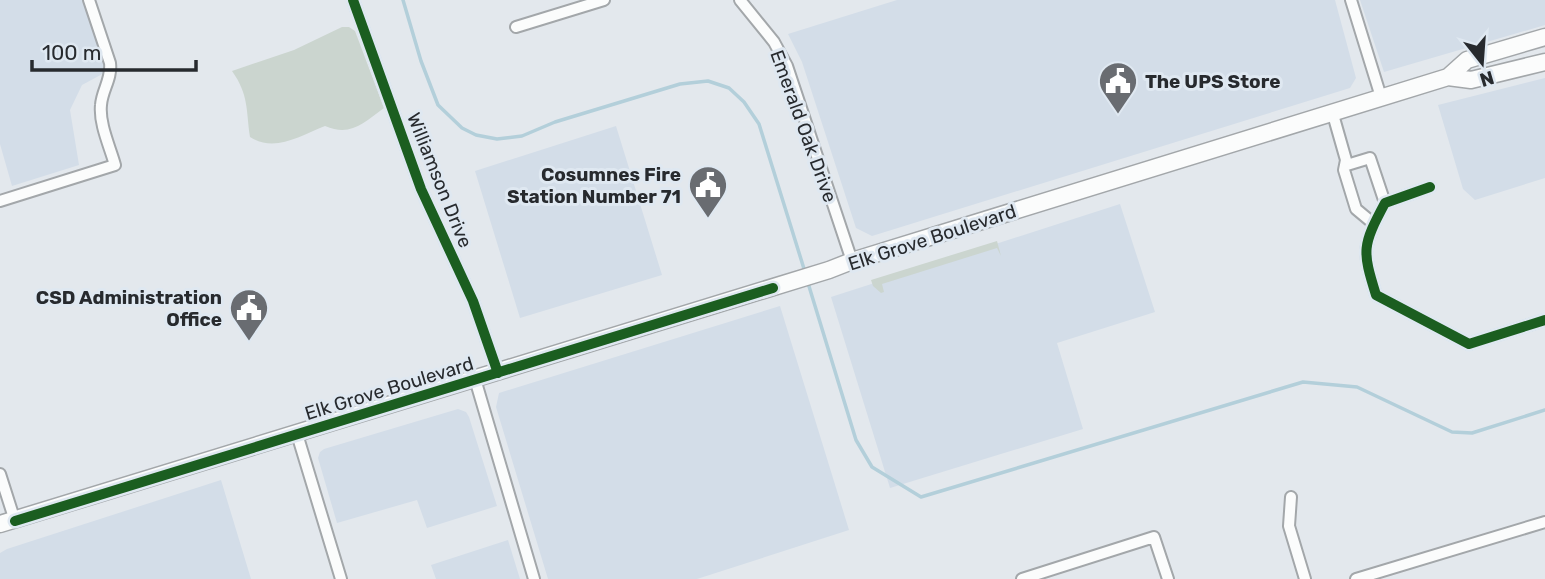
<svg xmlns="http://www.w3.org/2000/svg" width="1545" height="579" viewBox="0 0 1545 579" font-family="Rubik,sans-serif">
<style>
.built{fill:#d3dde8}
.green{fill:#cbd5cf}
.lines{fill:none;stroke-linecap:round;stroke-linejoin:round}
.stream{stroke:#b3cfda;stroke-width:3.5}
.minor-casing{stroke:#a3a7aa;stroke-width:14}
.secondary-casing{stroke:#a3a7aa;stroke-width:19}
.minor{stroke:#fbfcfc;stroke-width:10}
.secondary{stroke:#fbfcfc;stroke-width:16}
.cycleway-casing{stroke:#dfe8f1;stroke-width:15}
.cycleway{stroke:#1b5e20;stroke-width:10}
.labels{text-anchor:middle;stroke-width:6;stroke-linejoin:round;paint-order:stroke}
.poi-label{font-size:19px;font-weight:bold;fill:#272a2e;stroke:#dfe8f1;text-anchor:end}
.street-label{font-size:19px;fill:#272a2e;stroke:#dfe8f1}
</style>
<rect width="100%" height="100%" fill="#e3e8ed"/>
<!-- built -->
<path class="built" d="M0 0H85L108 71 82 85 70 110 79 165 12 186 0 144Z
M897 0H1335L1356 78 1350 88 872 236 856 228 802 62 788 34Z
M1360 0H1545V25L1384 72Z
M1545 78V178L1475 200 1463 189 1438 105Z
M616 126 662 275 520 318 475 171Z
M1120 204 1155 312 1057 343 1083 429 890 488 831 297Z
M780 306 849 530 697 579H548L496 407 499 393Z
M458 409 466 412 469 417 497 506 427 528 417 500 337 523 318 458 320 452 324 449Z
M221 480 251 579H0V553L7 549Z
M508 540 520 579H436L431 565Z"/>
<!-- green -->
<path class="green" d="M342 27H349L355 31 384 108C363 123 351 137 325 126 299 136 275 153 250 137 246 110 249 95 232 71L294 50Z
M997 241 1001 256 997 248 882 284 884 292 881 293 873 286 871 280Z"/>
<g class="lines">
<!-- stream -->
<path class="stream" d="M403 0 421 61 438 105 462 128 476 135 497 139 522 136 555 122 680 84 708 81 729 88 744 102 759 124 805 272
M808 283 856 440 872 467 921 497 1303 382 1357 387 1452 432 1472 433 1545 410"/>
<!-- minor casing -->
<g class="minor-casing">
<path id="minor" d="M353 0 421 189 473 301 498 373
M740 0 774 42 787 66 852 261
M1351 0 1381 97
M516 27 604 0
M1332 111 1346 160 1344 170 1356 209 1374 224
M1347 165 1370 158 1385 203
M1430 187 1385 203C1362 246 1362 250 1376 295L1469 344 1545 320
M0 201 115 165C110 147 99 124 101 105 102 90 112 79 110 63L89 0
M475 379 534 579
M297 434 341 579
M0 474 15 521
M1291 497 1289 526 1305 579
M1022 579 1154 537 1168 579
M1356 579 1545 522"/>
</g>
<!-- secondary casing -->
<g class="secondary-casing">
<path id="secondary" d="M1448 77 1471 80 1545 62
M0 524 829 270 852 261 1448 77 1467 60 1545 37"/>
</g>
<!-- minor -->
<use href="#minor" class="minor"/>
<!-- secondary -->
<use href="#secondary" class="secondary"/>
<!-- cycleway casing -->
<g class="cycleway-casing">
<path id="cycleway" d="M353 0 421 189 473 301 498 373
M1430 187 1385 203C1362 246 1362 250 1376 295L1469 344 1545 320
M15 521 773 288"/>
</g>
<!-- cycleway -->
<use href="#cycleway" class="cycleway"/>
</g>
<!-- icons -->
<defs>
<g id="civic-pin" transform="scale(2.0125)"><path d="M0 17L-7.5 6A9.5 9.5 0 1 1 7.5 6Z" fill="#696c71" stroke="#dfe8f1"/><path d="M-.6-6.5H3V-4.5H.6V-3L4-1V1h2V6H-6V1h2V-1L-.6-3ZM-1.2 2.5V6h2.4V2.5Z" fill="#fff"/></g>
</defs>
<g fill-rule="evenodd">
<use href="#civic-pin" x="1118" y="81"/>
<use href="#civic-pin" x="708" y="185"/>
<use href="#civic-pin" x="249" y="308"/>
</g>
<g class="labels">
<!-- poi labels -->
<g class="poi-label">
<text x="1145" y="88" text-anchor="start">The UPS Store</text>
<text x="681" y="181">Cosumnes Fire<tspan x="681" dy="22">Station Number 71</tspan></text>
<text x="222" y="304">CSD Administration<tspan x="222" dy="22">Office</tspan></text>
</g>
<!-- street labels -->
<g class="street-label">
<text transform="translate(804 126) rotate(70)" y="7">Emerald Oak Drive</text>
<text transform="translate(440 180) rotate(68)" y="7">Williamson Drive</text>
<text transform="translate(932 237) rotate(-18)" y="7">Elk Grove Boulevard</text>
<text transform="translate(389 388) rotate(-17)" y="7">Elk Grove Boulevard</text>
</g>
</g>
<!-- north arrow -->
<g transform="translate(1482 63) rotate(163)" stroke="#dfe8f1" stroke-width="5" paint-order="stroke">
<path d="M0-5L12 26L0 18L-12 26Z" fill="#272a2e"/>
<text y="-10" font-size="19" font-weight="bold" text-anchor="middle" fill="#272a2e">N</text>
</g>
<!-- scale -->
<path d="M32 60v10h164v-10" fill="none" stroke="#272a2e" stroke-width="3.5"/>
<text x="42" y="60" font-size="21" fill="#272a2e" stroke="#dfe8f1" stroke-width="5" paint-order="stroke">100 m</text>
</svg>
